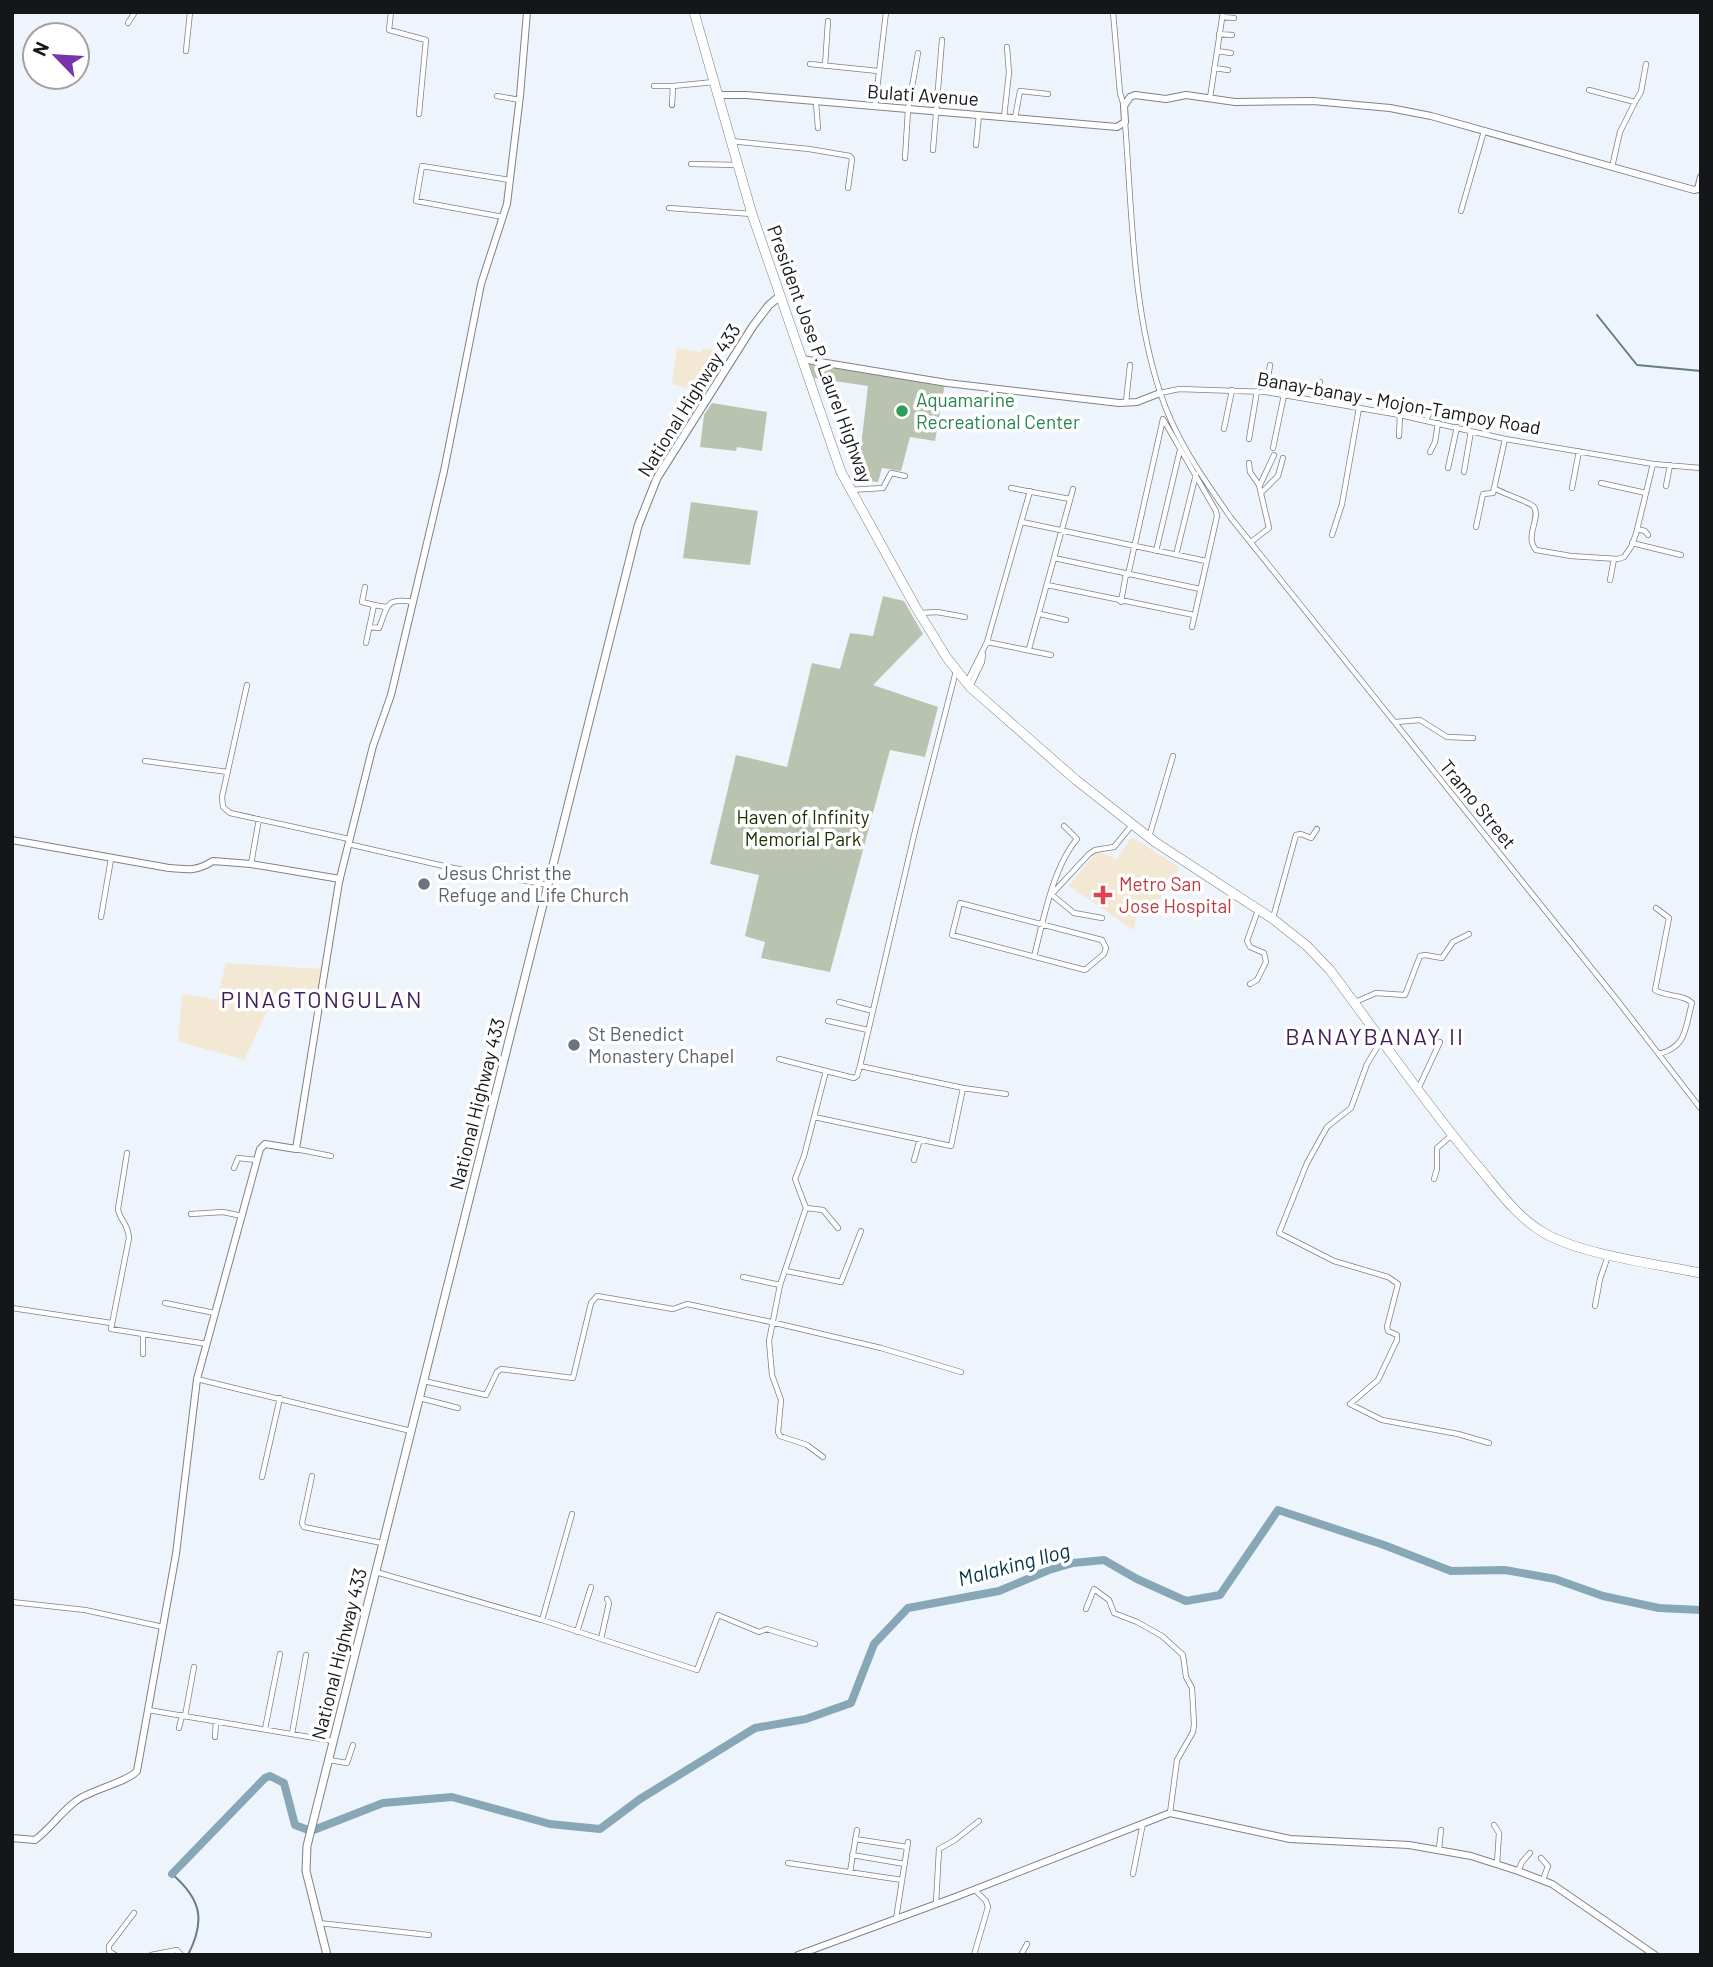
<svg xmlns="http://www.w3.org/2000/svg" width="1713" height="1967" viewBox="0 0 1713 1967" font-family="Barlow,sans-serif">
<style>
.education{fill:#f2e8d3}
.medical{fill:#f4e7d3}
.green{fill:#bac3af}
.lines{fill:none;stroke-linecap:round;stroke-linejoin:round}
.stream{stroke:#657c87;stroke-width:2}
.river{stroke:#88a7b6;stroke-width:8}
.street-casing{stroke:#7d8289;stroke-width:6}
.secondary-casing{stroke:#7d8289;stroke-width:8}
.primary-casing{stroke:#7d8289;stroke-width:9}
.highway-casing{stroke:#7d8289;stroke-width:10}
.street{stroke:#fff;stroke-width:4.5}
.secondary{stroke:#fff;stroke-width:6}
.primary{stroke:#fff;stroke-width:7}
.highway{stroke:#fff;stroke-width:9}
.leisure-dot{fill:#2e9e5b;stroke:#fff;stroke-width:2.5}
.worship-dot{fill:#6b7280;stroke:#fff;stroke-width:2.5}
.health-dot{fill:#e0444e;stroke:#fff;stroke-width:2.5}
.labels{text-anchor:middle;stroke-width:7;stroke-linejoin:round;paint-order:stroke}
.street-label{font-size:19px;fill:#141618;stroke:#fff}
.leisure-label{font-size:19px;fill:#27864d;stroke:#fff;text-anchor:start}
.park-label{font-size:19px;fill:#203002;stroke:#fff}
.worship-label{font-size:19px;fill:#5b616d;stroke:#fff;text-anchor:start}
.health-label{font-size:19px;fill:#be3a42;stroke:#fff;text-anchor:start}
.water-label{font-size:21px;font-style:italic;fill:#053547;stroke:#fff}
.quarter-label{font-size:23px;letter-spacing:2px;fill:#412159;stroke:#fff}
</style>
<rect width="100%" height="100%" fill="#eef4fb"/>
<!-- education -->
<path class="education" d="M677 348 701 352 702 349 716 350 714 379 705 394 672 384Z
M1132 837 1180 868 1150 913 1102 880Z
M226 963 322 969 319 991 302 989 301 997 275 994 244 1060 178 1041 182 994 217 1000Z"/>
<!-- medical -->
<path class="medical" d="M1097 851 1116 859 1102 880 1137 904 1134 930 1069 886Z"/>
<!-- green -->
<path class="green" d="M808 361 945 383 935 441 910 437 901 471 882 468 878 482 857 480 868 386 814 378Z
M712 403 767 412 762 451 737 447 736 451 700 447 704 415Z
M691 502 758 511 750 565 683 558Z
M883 596 904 601 923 634 873 685 938 707 925 757 890 750 830 972 761 958 765 942 745 936 759 875 710 864 736 755 787 767 812 663 840 669 850 633 873 636Z"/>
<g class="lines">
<!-- stream -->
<path class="stream" d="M1597 315 1637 365 1701 371
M172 1874C201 1899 206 1920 188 1955"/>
<!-- river -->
<path class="river" d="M172 1874 265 1778 270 1776 284 1783 295 1825 311 1831 383 1803 452 1797 550 1824 600 1829 640 1799 755 1728 806 1719 851 1703 874 1644 908 1608 999 1591 1049 1570 1073 1563 1104 1560 1137 1579 1186 1601 1220 1595 1278 1510 1384 1545 1451 1571 1505 1570 1555 1579 1603 1596 1659 1608 1701 1610"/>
<!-- street casing -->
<g class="street-casing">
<path id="street" d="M391 12 389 30 426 40 419 114
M1113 12 1120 93 1124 106
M1222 17 1234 18
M128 23 135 12
M1219 34 1232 35
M186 51 190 12
M1217 51 1231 53
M810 64 878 71
M825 66 828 21
M1214 68 1228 70
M654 86H673
M1589 90 1635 102 1620 132 1612 167
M497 96 520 100
M1210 98 1223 12
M1635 102 1641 92 1646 64
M816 103 818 128
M672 105 673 86 714 82
M875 107 886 12
M1004 117 1009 73 1007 47
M1015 118 1020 91 1048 94
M1125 122C1132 210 1132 308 1160 392 1175 439 1203 478 1231 518L1617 1000 1701 1109
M731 141 809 149 850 156 852 159 848 188
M976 145 979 115
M933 150 942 40
M905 158 908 110 918 53
M691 164 738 165
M669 208 752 214
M1461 211 1484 131
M503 217 416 201 422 166 510 180
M1266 392 1270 365
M1160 393 1179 389 1266 392 1400 415 1505 439 1653 464 1701 468
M1318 401 1320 382
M1126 402 1130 365
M1426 420 1434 403
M1224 429 1232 390
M1399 436 1400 415
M1249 439 1257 391
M1273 448 1284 395
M1430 452 1435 442 1438 423
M1249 463 1250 472 1259 485 1269 528 1251 542
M1448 468 1457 427
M1464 472 1471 431
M1601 483 1646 493
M1260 485 1274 455
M1666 486 1670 465
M1011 488 1070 499
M1494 488C1503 494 1531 502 1534 507 1541 519 1524 536 1536 550L1571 556 1618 559 1624 557 1631 547 1636 534 1653 464
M1572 488 1579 451
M849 490 883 488 891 473 905 476
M1262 492 1278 476 1283 458
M1022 522 1206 561
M1476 527 1483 494 1493 493 1505 439
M1637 529 1645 531 1648 535
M1332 535 1342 504 1359 408
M1632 543 1681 555
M1156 551 1180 450
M1176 555 1196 474
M1054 558 1200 589
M1128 575 1163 419 1216 511 1217 516 1192 627
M1610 580 1614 559
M1047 585 1194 615
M365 587 362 602 374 605
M1121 602 1126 574
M921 613 937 612 965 617
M1040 614 1066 620
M369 627 379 628C388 606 385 597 413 602
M987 642 1051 655
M366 643 374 605 386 607
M1029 649 1073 489
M967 682 987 642 1030 491
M247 685 222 797 223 807 230 813 349 839
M970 687 982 662 983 654
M1396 722 1420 720 1447 737 1473 738
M145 761 228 772
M1149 837 1173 756
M348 844 448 867 548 885
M251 864 259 819
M1052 894 1089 854 1095 850 1114 847 1132 825
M1052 895 1074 913 1102 918
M960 903 1102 940 1106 948 1104 954 1085 970 952 935Z
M1656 908 1669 918 1655 990C1666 997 1684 994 1692 1003 1685 1028 1687 1047 1659 1054
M101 917 111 859
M1273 918 1296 835 1301 834 1311 838 1317 829
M1034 957C1043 921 1053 867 1077 839L1064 826
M1250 984 1257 980 1266 962 1264 953 1250 947 1247 941 1258 910
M839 1002 873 1011
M1355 1002 1376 993 1405 995 1420 956 1425 955 1442 958 1453 942 1469 934
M828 1021 868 1030
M1381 1041 1367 1064 1351 1108 1327 1127 1307 1163 1279 1233 1334 1261 1388 1277 1398 1284 1387 1327 1388 1331 1397 1335V1340L1378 1380 1350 1404 1382 1420 1458 1434 1489 1443
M779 1059 826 1071
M1419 1087 1440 1042
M963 1088 1006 1094
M814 1117 951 1146 963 1088 860 1066 915 831 956 671
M296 1149 331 1156
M127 1153 118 1209C120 1221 128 1223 129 1238L111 1329 207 1344
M914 1160 920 1139
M234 1168 238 1158 257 1160
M1434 1179 1437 1169V1148L1452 1135
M806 1208 823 1210 838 1228
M191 1214 223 1212 242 1216
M786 1271 841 1282 861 1231
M743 1277 780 1285
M165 1303 215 1313
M1595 1306 1600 1279 1608 1256
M12 1308 111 1323
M143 1354V1334
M197 1379 411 1431
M424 1381 486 1395 497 1372 501 1369 573 1378 591 1303 597 1296 673 1309 687 1304 771 1322 881 1348 961 1372
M420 1398 458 1408
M823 1457 807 1445 780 1436 778 1432 781 1400 772 1375 769 1341 780 1285 806 1208 795 1179 804 1156 826 1071 854 1078 857 1076 860 1066
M312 1476 302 1523 304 1527 382 1543
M262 1477 280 1398
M376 1572 542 1620 697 1670 718 1615 759 1632 767 1629 815 1644
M12 1602 85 1610 163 1627
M1086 1609 1094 1589 1109 1600 1114 1613 1137 1622 1162 1636 1183 1655 1186 1677 1192 1688 1194 1724 1193 1732 1177 1760 1170 1813
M542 1620 572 1514
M577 1632 591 1587
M601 1639 609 1603 607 1599
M148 1710 333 1741
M185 1716 194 1667
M179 1728 182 1715
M265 1729 280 1654
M292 1734 306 1655
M215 1737 216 1721
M329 1760 347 1763 353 1745
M1494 1825 1499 1833 1497 1864
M855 1839 907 1847
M1439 1849 1441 1830
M852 1855 905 1864
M1541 1858 1548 1866 1543 1880
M788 1863 902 1880
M1518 1871 1522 1862 1530 1853
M850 1872 857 1830
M1133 1874 1143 1823
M936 1903 939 1849 955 1840 979 1821
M896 1919 908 1842
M319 1923 429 1935
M115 1955 109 1951V1946L134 1913
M151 1955 177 1950 181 1955
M974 1955 988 1907 986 1901 975 1890
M1021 1955 1027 1944"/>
</g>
<!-- secondary casing -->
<g class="secondary-casing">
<path id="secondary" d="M718 95H746L1117 127 1125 122 1124 106 1130 97 1135 95 1166 99 1186 95 1235 102 1313 101 1390 108 1431 116 1694 190 1698 189 1701 177
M802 359 947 383 1119 403 1137 402 1160 393
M12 840 169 868C189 870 197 871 213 861L251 864 340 879
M12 1838 35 1840C50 1829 61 1812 76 1801 90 1790 128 1782 137 1771L176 1554 197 1379 260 1149 265 1144 296 1149 339 882 373 746 391 695 444 471 481 284 507 204 520 96 527 12
M798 1955 958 1896 1170 1813 1290 1839 1409 1845 1471 1856 1518 1871 1552 1884 1655 1955"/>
</g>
<!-- primary casing -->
<g class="primary-casing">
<path id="primary" d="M327 1955 306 1871 307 1846 638 526 657 478 753 326 769 305 780 296"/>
</g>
<!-- highway casing -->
<g class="highway-casing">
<path id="highway" d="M694 12 752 214 841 472 915 606 947 658 970 687 1076 780 1155 842 1273 919 1307 946 1330 970C1380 1037 1428 1107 1482 1171 1501 1194 1519 1219 1546 1234 1584 1255 1656 1264 1701 1273"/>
</g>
<!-- street -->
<use href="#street" class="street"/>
<!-- secondary -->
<use href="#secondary" class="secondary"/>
<!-- primary -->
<use href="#primary" class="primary"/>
<!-- highway -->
<use href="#highway" class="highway"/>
</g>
<!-- markers -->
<circle class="leisure-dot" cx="902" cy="411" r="7"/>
<g class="worship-dot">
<circle cx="424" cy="884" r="7"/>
<circle cx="574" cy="1045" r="7"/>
</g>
<path class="health-dot" d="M1099.5 884.5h7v7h7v7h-7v7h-7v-7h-7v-7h7z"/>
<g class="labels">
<!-- street labels -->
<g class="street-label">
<text transform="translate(923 95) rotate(4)" y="7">Bulati Avenue</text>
<text transform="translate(820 354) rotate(70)" y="7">President Jose P. Laurel Highway</text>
<text transform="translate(689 400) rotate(-58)" y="7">National Highway 433</text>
<text transform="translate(1399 403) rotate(10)" y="7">Banay-banay - Mojon-Tampoy Road</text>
<text transform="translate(1478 804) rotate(51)" y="7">Tramo Street</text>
<text transform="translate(477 1104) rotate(-76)" y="7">National Highway 433</text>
<text transform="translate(339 1654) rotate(-76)" y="7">National Highway 433</text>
</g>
<!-- leisure labels -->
<g class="leisure-label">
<text x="916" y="407">Aquamarine<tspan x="916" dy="22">Recreational Center</tspan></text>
</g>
<!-- park labels -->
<g class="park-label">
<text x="803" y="824">Haven of Infinity<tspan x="803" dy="22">Memorial Park</tspan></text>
</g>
<!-- worship labels -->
<g class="worship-label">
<text x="438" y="880">Jesus Christ the<tspan x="438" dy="22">Refuge and Life Church</tspan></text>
<text x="588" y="1041">St Benedict<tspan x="588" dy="22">Monastery Chapel</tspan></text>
</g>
<!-- health labels -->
<g class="health-label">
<text x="1119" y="891">Metro San<tspan x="1119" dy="22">Jose Hospital</tspan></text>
</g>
<!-- water labels -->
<g class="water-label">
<text transform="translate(1014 1565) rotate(-15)" y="7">Malaking Ilog</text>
</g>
<!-- quarter labels -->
<g class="quarter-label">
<text x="322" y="1008">PINAGTONGULAN</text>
<text x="1375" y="1045">BANAYBANAY II</text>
</g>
</g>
<!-- border -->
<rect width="1713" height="1967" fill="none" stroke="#141618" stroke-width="28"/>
<!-- north arrow -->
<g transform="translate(56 56) rotate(295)"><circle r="33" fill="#ffffff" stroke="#a1a2a3" stroke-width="2"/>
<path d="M0-5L12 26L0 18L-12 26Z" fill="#7835a9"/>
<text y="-10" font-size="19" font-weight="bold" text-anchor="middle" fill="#141618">N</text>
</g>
</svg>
